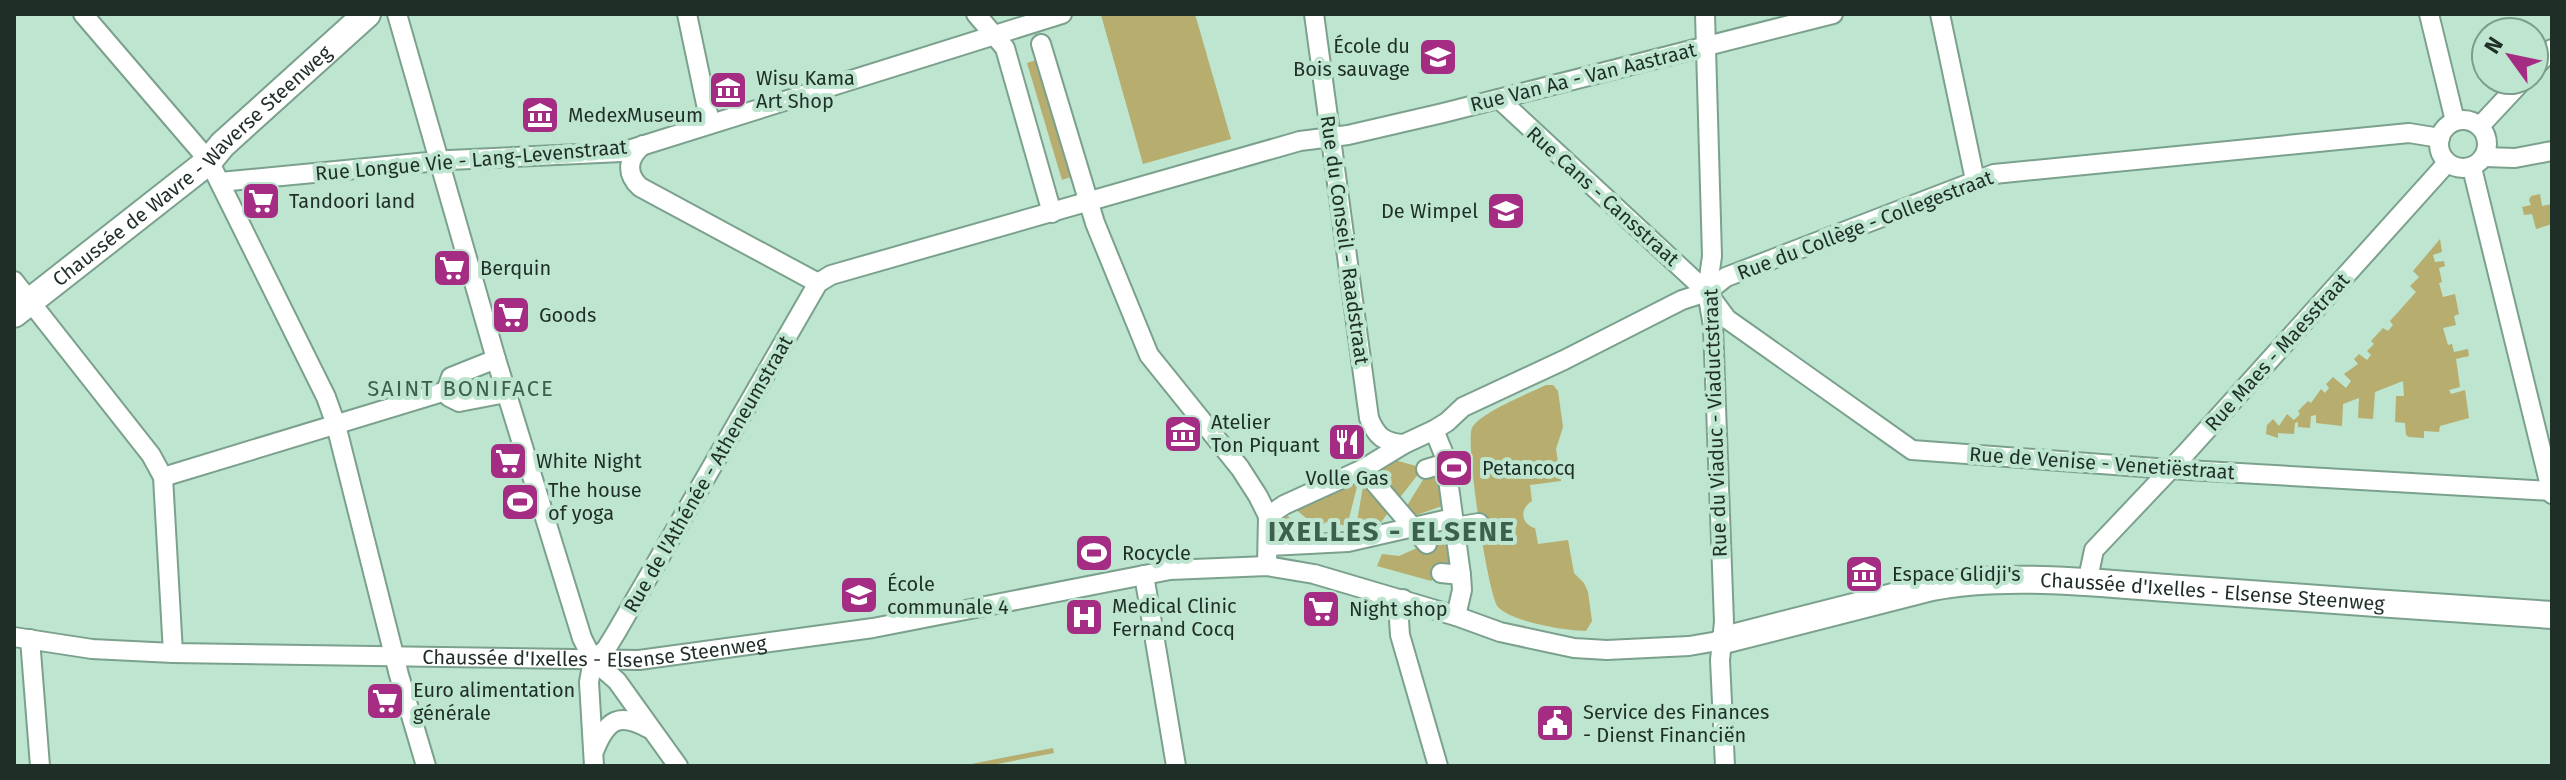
<svg xmlns="http://www.w3.org/2000/svg" width="2566" height="780" viewBox="0 0 2566 780" font-family="'Fira Sans',sans-serif">
<style>
.green{fill:#b6ad6e}
.lines{fill:none;stroke-linecap:round;stroke-linejoin:round}
.street-casing{stroke:#7ba18d;stroke-width:22}
.secondary-casing{stroke:#7ba18d;stroke-width:30}
.street{stroke:#fff;stroke-width:18}
.secondary{stroke:#fff;stroke-width:26}
.labels{text-anchor:middle;stroke-width:8;stroke-linejoin:round;paint-order:stroke}
.poi-label{font-size:20px;fill:#1f2e26;stroke:#bde5cf;text-anchor:start}
.street-label{font-size:20px;fill:#1f2e26;stroke:#bde5cf}
.neighbourhood-label{font-size:22px;letter-spacing:2px;fill:#3c604d;stroke:#bde5cf}
.district-label{font-size:28px;font-weight:bold;letter-spacing:2px;fill:#3c604d;stroke:#bde5cf}
</style>
<rect width="100%" height="100%" fill="#bde5cf"/>
<!-- green -->
<path class="green" d="M1105 14H1195L1231 139 1143 164 1101 15Z
M1036 60 1071 177 1062 180 1027 63Z
M2540 194 2542 206 2552 204V224L2536 229 2532 214 2524 215 2522 207 2531 205 2529 200 2531 196Z
M2440 239 2442 252 2433 255 2435 262 2444 261 2445 266 2439 268 2442 282 2439 283 2443 297 2455 294 2459 314 2454 316 2456 325 2443 328 2448 345 2452 344 2454 352 2468 349 2469 356 2456 359 2460 387 2449 390 2451 394 2465 390 2469 418 2440 426 2439 432 2424 431V438L2409 437 2406 435 2405 423 2395 422 2396 396H2404L2403 381 2375 392 2373 419 2358 418 2359 398 2343 404 2342 426 2316 423V415L2311 416 2310 428 2298 427V422L2295 423 2294 434 2278 433V438L2266 434 2267 425 2273 419 2279 426 2287 414 2294 420 2300 414 2298 411 2308 401 2311 403 2321 389 2325 393 2329 388 2326 384 2333 377 2346 388 2351 381 2344 374 2358 364 2354 359 2359 354 2367 360 2371 355 2367 351 2374 344 2371 341 2383 328 2388 331 2393 325 2390 321 2416 292 2410 286 2419 277 2413 271Z
M1546 385H1553L1558 391 1563 427 1556 449 1561 481 1530 485 1532 501C1519 509 1521 524 1535 528L1538 544 1568 540 1574 573 1584 583 1588 592 1592 621 1586 631C1566 631 1512 622 1498 607 1488 596 1465 443 1472 428 1479 413 1530 393 1546 385Z
M1391 459 1423 468 1398 500 1372 468Z
M1429 470 1436 473 1442 506 1411 517 1405 509Z
M1350 478 1358 483 1347 526 1326 522 1319 529 1293 507Z
M1363 486 1390 510 1374 532 1356 528Z
M1281 512 1315 534 1310 540 1282 531Z
M1435 540 1447 546 1451 565 1431 581 1377 566 1382 554 1399 556Z
M1053 748 1054 753 987 766H961Z"/>
<g class="lines">
<!-- street casing -->
<g class="street-casing">
<g id="street">
<path d="M83 14 209 161 326 397 336 425 399 675 426 766"/>
<path d="M397 14 496 359 582 638 593 660 617 681 678 766"/>
<path d="M687 14 710 123"/>
<path d="M976 14 1005 48 1052 213"/>
<path d="M1314 14 1369 418C1376 436 1384 443 1404 444"/>
<path d="M1705 14 1712 256 1707 292 1713 326 1724 622 1720 660 1725 766"/>
<path d="M1940 14 1975 180"/>
<path d="M2429 14 2455 121"/>
<path d="M1041 44 1095 223 1149 355 1240 468 1258 496 1268 516 1267 566"/>
<path d="M2534 68 2552 49"/>
<path d="M1499 99 1707 292 1727 319 1912 450 2169 469 2552 491"/>
<circle cx="2463" cy="144" r="24"/>
<path d="M2480 126 2523 80"/>
<path d="M643 145C628 157 625 173 640 187L818 283"/>
<path d="M2484 157 2515 158 2552 151"/>
<path d="M2472 168 2552 494"/>
<path d="M220 182 449 160 622 152 1062 14"/>
<path d="M14 281 151 455 163 477 173 653"/>
<path d="M496 359 451 377 446 391 449 397 459 402 506 393"/>
<path d="M1434 430 1445 457 1461 575 1462 590 1456 616"/>
<path d="M1363 469 1427 544"/>
<path d="M1426 469 1446 463"/>
<path d="M163 477 446 391"/>
<path d="M1268 516 1284 505 1363 469 1404 444 1434 430 1447 422 1463 407 1564 360 1682 300 1707 292 1726 277 1994 174 2409 133 2440 138"/>
<path d="M1455 527 1479 523"/>
<path d="M1268 546 1348 542 1453 518"/>
<path d="M1441 573 1461 575"/>
<path d="M1144 575 1176 766"/>
<path d="M2087 583 2094 550 2185 454 2447 163"/>
<path d="M1403 599 1399 620 1400 635 1438 766"/>
<path id="s1" d="M14 637 92 649 173 653 639 660 873 628 1170 570 1267 566 1314 574 1456 616 1500 632 1574 648 1607 650 1689 646 1724 640"/>
<path d="M30 639 40 766"/>
<path d="M593 660 606 649 617 631 818 283 831 275 1300 141 1348 135 1443 113 1833 14"/>
<path d="M593 660 589 682 594 766"/>
<path d="M595 749C607 720 619 712 648 728"/>
</g>
</g>
<!-- secondary casing -->
<g class="secondary-casing">
<g id="secondary">
<path id="s2" d="M14 314 209 161 222 145 367 14"/>
<path id="s3" d="M1724 640 1932 587C2009 572 2103 584 2181 589 2305 598 2428 607 2552 615"/>
</g>
</g>
<!-- street -->
<use href="#street" class="street"/>
<!-- secondary -->
<use href="#secondary" class="secondary"/>
</g>
<!-- icons -->
<defs>
<g id="school-square" transform="scale(2)"><rect x="-9" y="-9" width="18" height="18" rx="4" fill="#a42c83" stroke="#bde5cf"/><path d="M0-5L7-2L0 1L-7-2ZM-4 1L0 2.5L4 1V4Q0 6-4 4Z" fill="#fff"/></g>
<g id="museum-square" transform="scale(2)"><rect x="-9" y="-9" width="18" height="18" rx="4" fill="#a42c83" stroke="#bde5cf"/><path d="M0-6L6-3V-2H-6V-3ZM-5-1h2V3h-2ZM-1-1h2V3h-2ZM3-1h2V3H3ZM-6 4H6V6H-6Z" fill="#fff"/></g>
<g id="supermarket-square" transform="scale(2)"><rect x="-9" y="-9" width="18" height="18" rx="4" fill="#a42c83" stroke="#bde5cf"/><path d="M-6-5.5h2.5l.6 2H6L4.5 2H-2.5L-4.4-4H-6ZM-1.5 3.2a1.3 1.3 0 1 0 .1 0ZM3 3.2a1.3 1.3 0 1 0 .1 0Z" fill="#fff"/></g>
<g id="restaurant-square" transform="scale(2)"><rect x="-9" y="-9" width="18" height="18" rx="4" fill="#a42c83" stroke="#bde5cf"/><path d="M-5-6h1v4h1v-4h1v4h1v-4h1v5L-1.5 .5V6h-2V.5L-5-1ZM5-6V6H3V1.5H1.5Q1.5-4 5-6Z" fill="#fff"/></g>
<g id="stadium-square" transform="scale(2)"><rect x="-9" y="-9" width="18" height="18" rx="4" fill="#a42c83" stroke="#bde5cf"/><path d="M0-5a6.5 5 0 1 0 0 10a6.5 5 0 1 0 0-10ZM-3.5-1.8h7v3.6h-7Z" fill="#fff"/></g>
<g id="hospital-square" transform="scale(2)"><rect x="-9" y="-9" width="18" height="18" rx="4" fill="#a42c83" stroke="#bde5cf"/><path d="M-5-5h3v3.5h4V-5h3V5h-3V1.5h-4V5h-3Z" fill="#fff"/></g>
<g id="civic-square" transform="scale(2)"><rect x="-9" y="-9" width="18" height="18" rx="4" fill="#a42c83" stroke="#bde5cf"/><path d="M-.6-6.5H3V-4.5H.6V-3L4-1V1h2V6H-6V1h2V-1L-.6-3ZM-1.2 2.5V6h2.4V2.5Z" fill="#fff"/></g>
</defs>
<g fill-rule="evenodd">
<use href="#school-square" x="1438" y="57"/>
<use href="#museum-square" x="728" y="90"/>
<use href="#museum-square" x="540" y="115"/>
<use href="#supermarket-square" x="261" y="201"/>
<use href="#school-square" x="1506" y="211"/>
<use href="#supermarket-square" x="452" y="268"/>
<use href="#supermarket-square" x="511" y="315"/>
<use href="#museum-square" x="1183" y="434"/>
<use href="#restaurant-square" x="1347" y="442"/>
<use href="#supermarket-square" x="508" y="461"/>
<use href="#stadium-square" x="1454" y="468"/>
<use href="#stadium-square" x="520" y="502"/>
<use href="#stadium-square" x="1094" y="553"/>
<use href="#museum-square" x="1864" y="574"/>
<use href="#school-square" x="859" y="595"/>
<use href="#supermarket-square" x="1321" y="609"/>
<use href="#hospital-square" x="1084" y="617"/>
<use href="#supermarket-square" x="385" y="701"/>
<use href="#civic-square" x="1555" y="723"/>
</g>
<g class="labels">
<!-- poi labels -->
<g class="poi-label">
<text x="1410" y="53" text-anchor="end">École du<tspan x="1410" dy="23">Bois sauvage</tspan></text>
<text x="756" y="85">Wisu Kama<tspan x="756" dy="23">Art Shop</tspan></text>
<text x="568" y="122">MedexMuseum</text>
<text x="289" y="208">Tandoori land</text>
<text x="1478" y="218" text-anchor="end">De Wimpel</text>
<text x="480" y="275">Berquin</text>
<text x="539" y="322">Goods</text>
<text x="1211" y="429">Atelier<tspan x="1211" dy="23">Ton Piquant</tspan></text>
<text x="536" y="468">White Night</text>
<text x="1482" y="475">Petancocq</text>
<text x="1347" y="485" text-anchor="middle">Volle Gas</text>
<text x="548" y="497">The house<tspan x="548" dy="23">of yoga</tspan></text>
<text x="1122" y="560">Rocycle</text>
<text x="1892" y="581">Espace Glidji's</text>
<text x="887" y="591">École<tspan x="887" dy="23">communale 4</tspan></text>
<text x="1112" y="613">Medical Clinic<tspan x="1112" dy="23">Fernand Cocq</tspan></text>
<text x="1349" y="616">Night shop</text>
<text x="413" y="697">Euro alimentation<tspan x="413" dy="23">générale</tspan></text>
<text x="1583" y="719">Service des Finances<tspan x="1583" dy="23">- Dienst Financiën</tspan></text>
</g>
<!-- street labels -->
<g class="street-label">
<text transform="translate(1583 77) rotate(-14)" y="7">Rue Van Aa - Van Aastraat</text>
<text transform="translate(471 160) rotate(-5)" y="7">Rue Longue Vie - Lang-Levenstraat</text>
<text dy="7" stroke="none"><textPath href="#s2" startOffset="232">Chaussée de Wavre - Waverse Steenweg</textPath></text>
<text transform="translate(1603 196) rotate(42)" y="7">Rue Cans - Cansstraat</text>
<text transform="translate(1865 225) rotate(-21)" y="7">Rue du Collège - Collegestraat</text>
<text transform="translate(1345 240) rotate(82)" y="7">Rue du Conseil - Raadstraat</text>
<text transform="translate(2277 352) rotate(-48)" y="7">Rue Maes - Maesstraat</text>
<text transform="translate(1715 423) rotate(-92)" y="7">Rue du Viaduc - Viaductstraat</text>
<text transform="translate(2102 463) rotate(4)" y="7">Rue de Venise - Venetiëstraat</text>
<text transform="translate(708 474) rotate(-60)" y="7">Rue de l'Athénée - Atheneumstraat</text>
<text dy="7" stroke="none"><textPath href="#s3" startOffset="496">Chaussée d'Ixelles - Elsense Steenweg</textPath></text>
<text dy="7" stroke="none"><textPath href="#s1" startOffset="582">Chaussée d'Ixelles - Elsense Steenweg</textPath></text>
</g>
<!-- neighbourhood labels -->
<g class="neighbourhood-label">
<text x="461" y="396">SAINT BONIFACE</text>
</g>
<!-- district labels -->
<g class="district-label">
<text x="1392" y="541">IXELLES - ELSENE</text>
</g>
</g>
<!-- border -->
<rect width="2566" height="780" fill="none" stroke="#1f2e26" stroke-width="32"/>
<!-- north arrow -->
<g transform="translate(2510 56) rotate(303)"><circle r="38" fill="#bde5cf" stroke="#7e9c8b" stroke-width="2"/>
<path d="M0-6L14 30L0 20L-14 30Z" fill="#a42c83"/>
<text y="-12" font-size="22" font-weight="bold" text-anchor="middle" fill="#1f2e26">N</text>
</g>
</svg>
